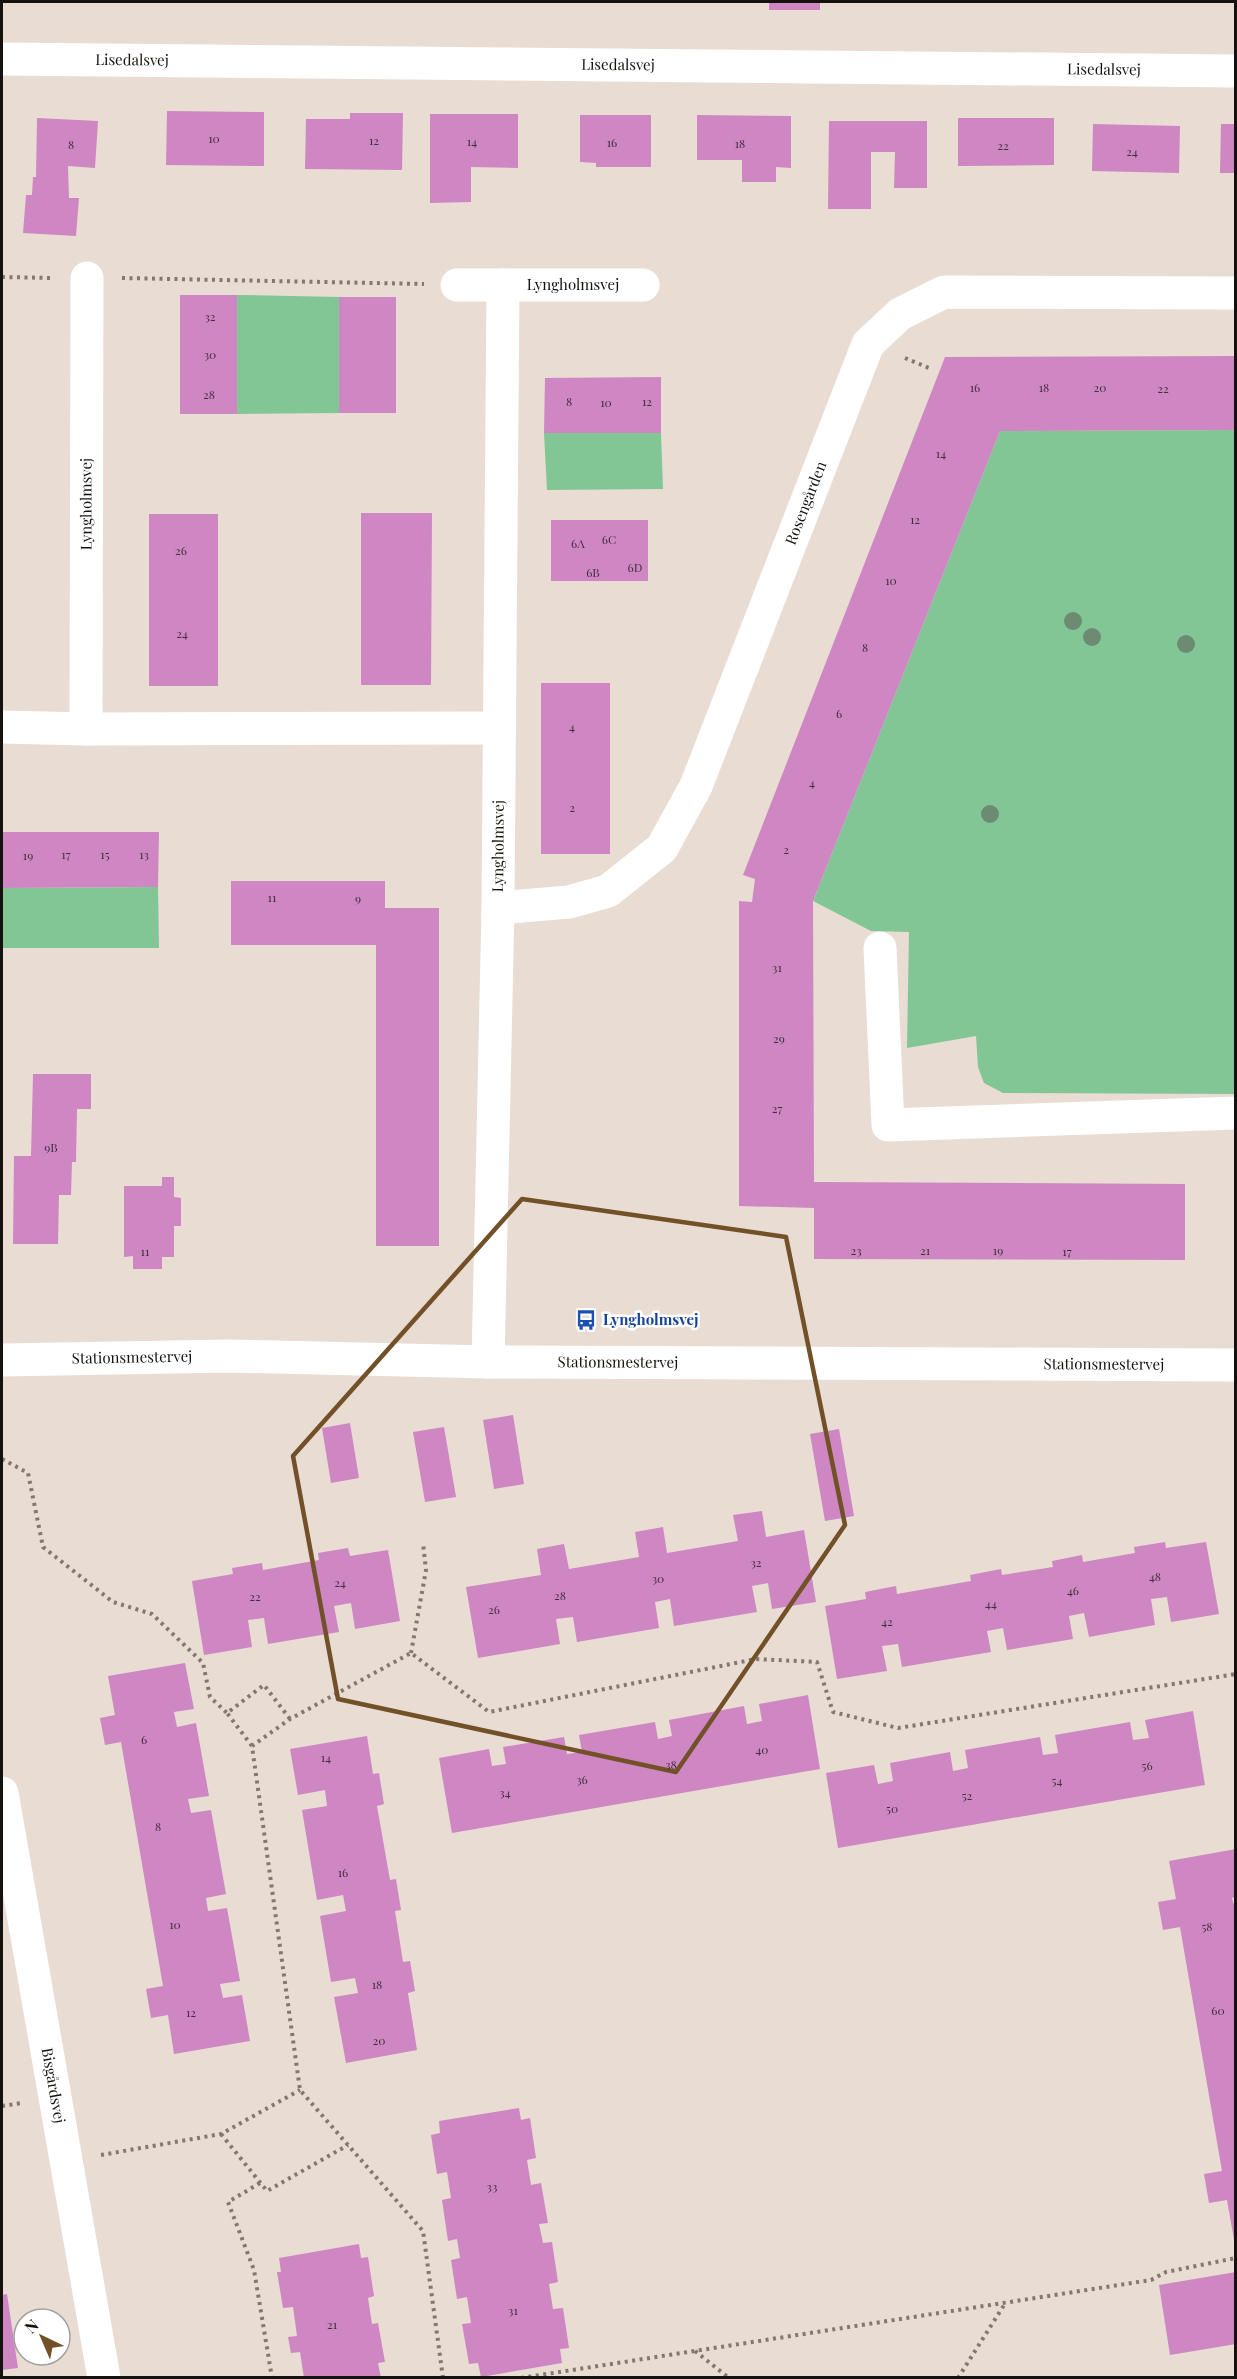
<svg xmlns="http://www.w3.org/2000/svg" width="1237" height="2379" viewBox="0 0 1237 2379" font-family="'Playfair Display',serif">
<style>
.green{fill:#82c695}
.building{fill:#ce87c2}
.lines{fill:none;stroke-linecap:round;stroke-linejoin:round}
.path{stroke:#817872;stroke-width:4;stroke-dasharray:3 4.5;stroke-linecap:butt}
.street{stroke:#fff;stroke-width:33}
.tree{fill:#6d8b73}
.marked{fill:none;stroke:#725028;stroke-width:4.5;stroke-linejoin:round}
.labels{text-anchor:middle;stroke-width:5;stroke-linejoin:round;paint-order:stroke}
.number-label{font-size:12px;fill:#432e3b}
.street-label{font-size:15px;fill:#15110e;stroke:#fff}
.transit-label{font-size:15px;font-weight:bold;fill:#164399;stroke:#fff;text-anchor:start}
</style>
<rect width="100%" height="100%" fill="#e8dcd3"/>
<!-- green -->
<path class="green" d="M237 295 339 297V413L237 414Z
M1235 430V1094L1003 1093 984 1083 978 1067 976 1036 907 1048 909 932 871 931 813 901 1000 431Z
M544 433H661L663 489 547 490Z
M158 887 159 948H2V888Z"/>
<!-- building -->
<path class="building" d="M769 2H820V10H769Z
M167 111 264 112V166L166 165Z
M350 113H403L402 170 305 169 306 119H350Z
M430 114H518V168L471 167V202L430 203Z
M580 115H651V167H596V163L580 162Z
M697 115 791 116V168L776 167V182H742V160H697Z
M37 118 98 121 95 168 68 166 69 198H79L76 236 23 233 26 195H32L33 177H36Z
M958 118H1054V165L958 166Z
M829 121H927V188H894L895 152H871V209H828Z
M1093 124 1180 126 1179 173 1092 171Z
M1221 124H1236V173H1220Z
M180 295H237V414H180Z
M339 297H396V413H339Z
M1236 356V430L1000 431 813 901 814 1182 1185 1184V1260L814 1259V1208L739 1206V901L752 902 755 879 743 875 945 357Z
M661 377V433H544L545 378Z
M361 513H432L431 685H361Z
M149 514H218V686H149Z
M551 520H648V581H551Z
M541 683H610V854H541Z
M2 832H159L158 887 2 888Z
M231 881H385V908H439V1246H376V945H231Z
M33 1074H91V1109H77L76 1162H72L71 1195H59L58 1244H13L14 1156H31Z
M162 1177H174V1197L181 1198V1226H174V1257H162V1269H133V1256L124 1257V1186H162Z
M513 1415 524 1484 494 1489 483 1420Z
M350 1423 359 1478 331 1483 322 1428Z
M444 1427 456 1497 425 1502 413 1432Z
M839 1429 854 1516 825 1521 810 1434Z
M762 1511 766 1537 804 1530 816 1602 772 1609 768 1583 752 1586 757 1612 674 1626 670 1599 655 1602 659 1628 577 1642 573 1617 556 1619 560 1644 478 1658 466 1587 541 1575 537 1549 564 1544 569 1569 639 1557 635 1532 663 1527 667 1553 738 1541 733 1515Z
M1165 1542 1166 1548 1206 1542 1219 1614 1171 1622 1167 1597 1151 1599 1155 1625 1089 1637 1084 1613 1069 1616 1073 1639 1007 1650 1003 1628 987 1631 991 1652 902 1667 898 1644 882 1646 887 1671 837 1679 825 1606 866 1599 865 1592 896 1586 897 1594 971 1581 970 1575 1001 1569 1002 1575 1053 1567 1052 1561 1082 1555 1083 1562 1135 1553 1134 1547Z
M348 1548 350 1556 388 1550 400 1621 355 1629 351 1603 334 1606 339 1632 268 1644 264 1618 248 1620 252 1647 204 1655 192 1581 233 1574 232 1568 262 1563 263 1570 319 1560 318 1553Z
M185 1663 194 1709 174 1712 177 1727 196 1723 209 1796 188 1799 191 1813 211 1810 226 1894 206 1898 208 1911 227 1908 240 1981 220 1984 223 1998 242 1995 250 2041 174 2054 168 2015 151 2018 146 1989 163 1986 121 1742 105 1745 100 1718 115 1715 108 1676Z
M808 1695 820 1769 452 1833 439 1758 489 1749 492 1766 506 1764 503 1747 564 1737 567 1754 582 1752 579 1735 655 1722 658 1739 672 1736 669 1720 744 1706 747 1724 762 1721 759 1704Z
M1193 1711 1205 1785 838 1848 826 1773 874 1765 878 1784 893 1781 890 1763 950 1752 953 1771 968 1768 965 1750 1040 1737 1043 1755 1058 1753 1055 1735 1130 1722 1133 1740 1149 1738 1145 1720Z
M367 1736 373 1774 379 1773 384 1804 377 1806 390 1880 396 1879 401 1910 395 1911 403 1962 410 1961 415 1991 408 1993 417 2050 346 2063 334 1997 358 1993 355 1978 331 1982 320 1916 346 1911 343 1895 317 1900 302 1810 327 1806 325 1790 298 1795 290 1749Z
M1236 1849V1897L1232 1898 1236 1912V2240H1234L1227 2200 1209 2203 1204 2174 1222 2171 1180 1927 1163 1930 1158 1902 1176 1899 1169 1861Z
M519 2108 521 2120 530 2118 536 2158 527 2160 531 2185 541 2183 548 2223 539 2224 543 2243 552 2242 558 2282 549 2284 553 2309 563 2308 569 2348 560 2349 562 2363 481 2377 478 2363 469 2364 462 2324 471 2323 467 2297 457 2299 451 2260 460 2258 457 2239 448 2241 442 2200 451 2198 447 2172 437 2174 431 2135 440 2133 439 2121Z
M359 2244 361 2258 368 2257 374 2296 368 2298 372 2324 378 2323 385 2362 378 2363 381 2378H304L300 2352 291 2353 288 2337 297 2336 293 2307 283 2308 277 2272H281L279 2258Z
M1236 2272V2344L1170 2355 1159 2285Z
M7 2294 18 2368 2 2370V2295Z"/>
<g class="lines">
<!-- path -->
<path class="path" d="M2 277 52 278
M122 278 424 284
M905 358 929 368
M2 1459 28 1473 43 1547 113 1602 152 1614 203 1663 210 1697 227 1713
M411 1653 426 1570 423 1543
M252 1746 227 1713 264 1685 290 1719
M2 2106 22 2103
M221 2134 267 2191 348 2145
M101 2155 221 2134 300 2090
M260 2183 228 2202 254 2270 272 2378
M695 2351 729 2378
M443 2378 423 2231 300 2090 252 1746 290 1719 411 1653 489 1712 756 1659 817 1662 833 1712 898 1728 1236 1674
M521 2378 1151 2280 1166 2272 1236 2258
M958 2378 1006 2302"/>
<!-- street -->
<g class="street">
<path id="s1" d="M2 59 1236 71"/>
<path id="s2" d="M457 285H643"/>
<path d="M2 727 86 729 498 728"/>
<path id="s3" d="M86 729 87 278"/>
<path id="s4" d="M498 908 569 902 608 891 662 848 696 786 868 344 900 314 944 292 1236 293"/>
<path d="M880 948 888 1125 1236 1113"/>
<path id="s5" d="M2 1360 229 1356 488 1362 1236 1365"/>
<path id="s6" d="M488 1362 498 908 503 285"/>
<path id="s7" d="M2 1793 104 2378"/>
</g>
</g>
<!-- trees -->
<g class="tree">
<circle cx="1073" cy="621" r="9"/>
<circle cx="1092" cy="637" r="9"/>
<circle cx="1186" cy="644" r="9"/>
<circle cx="990" cy="814" r="9"/>
</g>
<!-- marked area -->
<path class="marked" d="M522 1199 786 1237 845 1525 676 1772 338 1699 293 1456Z"/>
<!-- icons -->
<defs>
<g id="bus-bare" transform="scale(1.62)"><path d="M-5-6H5V4H4V6H2V4H-2V6H-4V4H-5ZM-3.5-4V0h7V-4ZM-3.5 1.2v1.5H-2V1.2ZM2 1.2v1.5H3.5V1.2Z" fill="#1a4fb4" stroke="#fff" stroke-width="2.5" paint-order="stroke"/></g>
</defs>
<g fill-rule="evenodd">
<use href="#bus-bare" x="586" y="1320"/>
</g>
<g class="labels">
<!-- number labels -->
<g class="number-label">
<text x="214" y="143">10</text>
<text x="374" y="145">12</text>
<text x="472" y="146">14</text>
<text x="612" y="147">16</text>
<text x="740" y="148">18</text>
<text x="71" y="149">8</text>
<text x="1003" y="150">22</text>
<text x="1132" y="156">24</text>
<text x="210" y="321">32</text>
<text x="210" y="359">30</text>
<text x="975" y="392">16</text>
<text x="1044" y="392">18</text>
<text x="1100" y="392">20</text>
<text x="1163" y="393">22</text>
<text x="209" y="399">28</text>
<text x="569" y="406">8</text>
<text x="647" y="406">12</text>
<text x="606" y="407">10</text>
<text x="941" y="458">14</text>
<text x="915" y="524">12</text>
<text x="609" y="544">6C</text>
<text x="578" y="548">6A</text>
<text x="181" y="555">26</text>
<text x="635" y="572">6D</text>
<text x="593" y="577">6B</text>
<text x="891" y="585">10</text>
<text x="182" y="638">24</text>
<text x="865" y="652">8</text>
<text x="839" y="718">6</text>
<text x="572" y="731">4</text>
<text x="812" y="787">4</text>
<text x="572" y="812">2</text>
<text x="786" y="854">2</text>
<text x="66" y="859">17</text>
<text x="105" y="859">15</text>
<text x="144" y="859">13</text>
<text x="28" y="860">19</text>
<text x="272" y="902">11</text>
<text x="358" y="903">9</text>
<text x="777" y="972">31</text>
<text x="779" y="1043">29</text>
<text x="777" y="1113">27</text>
<text x="51" y="1152">9B</text>
<text x="856" y="1255">23</text>
<text x="925" y="1255">21</text>
<text x="998" y="1255">19</text>
<text x="145" y="1256">11</text>
<text x="1067" y="1256">17</text>
<text x="756" y="1567">32</text>
<text x="1155" y="1581">48</text>
<text x="658" y="1583">30</text>
<text x="340" y="1587">24</text>
<text x="1073" y="1595">46</text>
<text x="560" y="1600">28</text>
<text x="255" y="1601">22</text>
<text x="991" y="1608">44</text>
<text x="494" y="1614">26</text>
<text x="887" y="1626">42</text>
<text x="144" y="1744">6</text>
<text x="762" y="1754">40</text>
<text x="326" y="1762">14</text>
<text x="671" y="1769">38</text>
<text x="1147" y="1770">56</text>
<text x="582" y="1784">36</text>
<text x="1057" y="1785">54</text>
<text x="505" y="1797">34</text>
<text x="967" y="1800">52</text>
<text x="892" y="1813">50</text>
<text x="158" y="1831">8</text>
<text x="343" y="1877">16</text>
<text x="175" y="1929">10</text>
<text x="1207" y="1931">58</text>
<text x="377" y="1989">18</text>
<text x="1218" y="2015">60</text>
<text x="191" y="2017">12</text>
<text x="379" y="2045">20</text>
<text x="492" y="2191">33</text>
<text x="513" y="2315">31</text>
<text x="332" y="2329">21</text>
</g>
<!-- street labels -->
<g class="street-label">
<text dy="5" stroke="none"><textPath href="#s1" startOffset="130">Lisedalsvej</textPath></text>
<text dy="5" stroke="none"><textPath href="#s1" startOffset="616">Lisedalsvej</textPath></text>
<text dy="5" stroke="none"><textPath href="#s1" startOffset="1102">Lisedalsvej</textPath></text>
<text dy="5" stroke="none"><textPath href="#s2" startOffset="116">Lyngholmsvej</textPath></text>
<text dy="5" stroke="none"><textPath href="#s3" startOffset="225">Lyngholmsvej</textPath></text>
<text dy="5" stroke="none"><textPath href="#s4" startOffset="555">Rosengården</textPath></text>
<text dy="5" stroke="none"><textPath href="#s6" startOffset="516">Lyngholmsvej</textPath></text>
<text dy="5" stroke="none"><textPath href="#s5" startOffset="130">Stationsmestervej</textPath></text>
<text dy="5" stroke="none"><textPath href="#s5" startOffset="616">Stationsmestervej</textPath></text>
<text dy="5" stroke="none"><textPath href="#s5" startOffset="1102">Stationsmestervej</textPath></text>
<text dy="5" stroke="none"><textPath href="#s7" startOffset="297">Bisgårdsvej</textPath></text>
</g>
<!-- transit labels -->
<g class="transit-label">
<text x="603" y="1325">Lyngholmsvej</text>
</g>
</g>
<!-- border -->
<rect width="1237" height="2379" fill="none" stroke="#15110e" stroke-width="6"/>
<!-- north arrow -->
<g transform="translate(42 2337) rotate(316)"><circle r="28" fill="#ffffff" stroke="#a1a09f" stroke-width="1.5"/>
<path d="M0-4.5L10 22L0 15L-10 22Z" fill="#725028"/>
<text y="-9" font-size="16" font-weight="bold" text-anchor="middle" fill="#15110e">N</text>
</g>
</svg>
